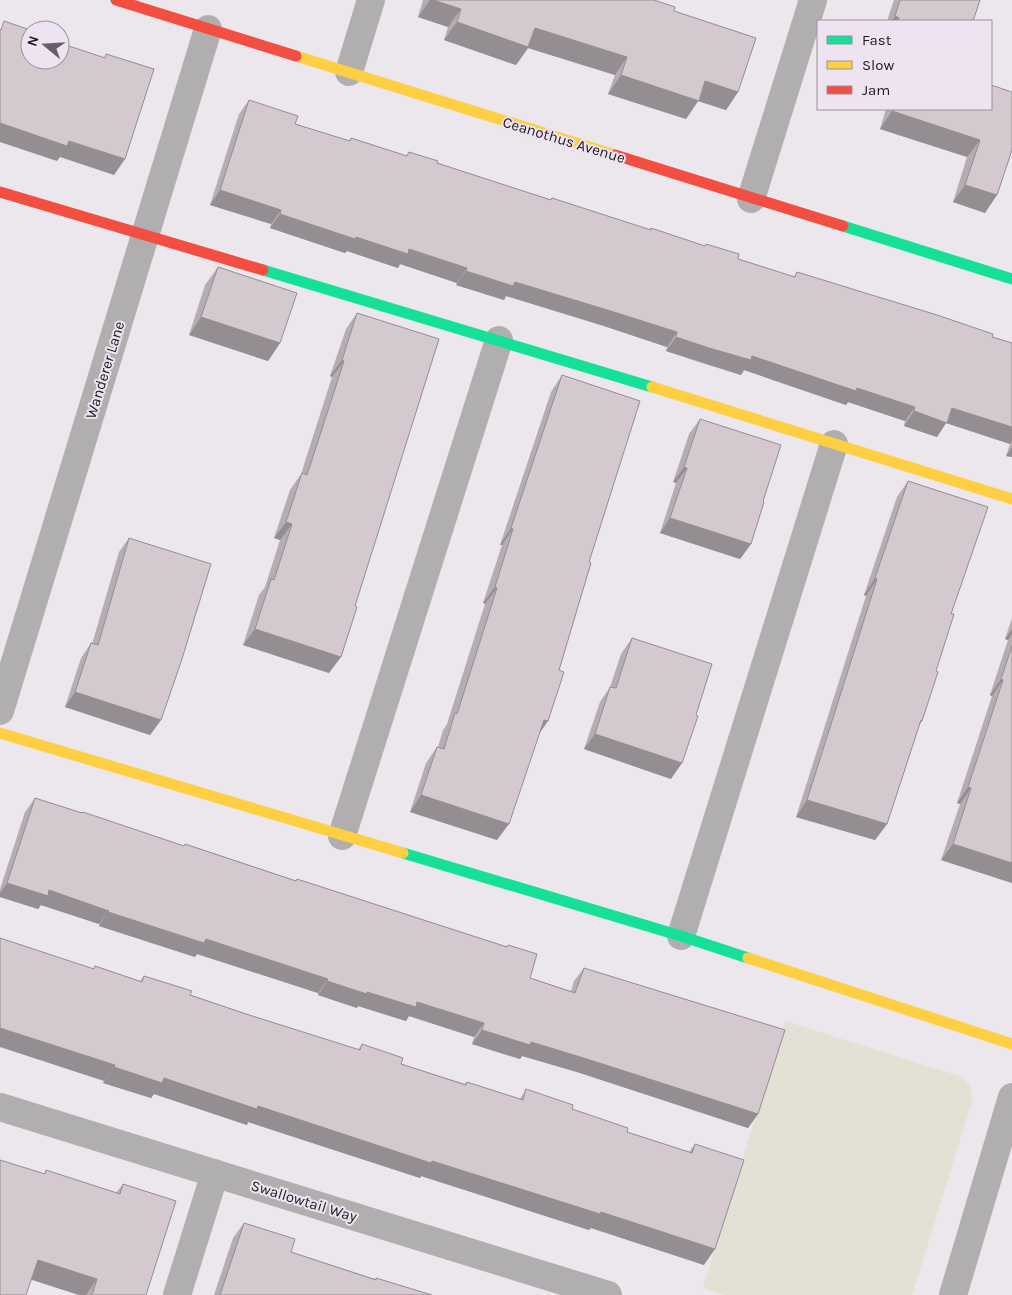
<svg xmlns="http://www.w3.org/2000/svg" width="1012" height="1295" viewBox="0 0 1012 1295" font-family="Karla,sans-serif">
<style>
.park{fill:#e2e1d3}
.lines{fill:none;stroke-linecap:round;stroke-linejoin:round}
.street{stroke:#b0aeaf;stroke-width:28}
.fast{stroke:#16e098;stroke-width:11}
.slow{stroke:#ffcf43;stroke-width:11}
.jam{stroke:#f24e42;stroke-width:11}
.wall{fill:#b6adb2}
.shaded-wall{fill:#948d91}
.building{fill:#d4c9cf;stroke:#948d91}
.labels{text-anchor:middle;stroke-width:4;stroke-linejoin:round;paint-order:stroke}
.street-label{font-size:15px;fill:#1c181c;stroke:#eee3f0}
</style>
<rect width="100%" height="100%" fill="#ece6ed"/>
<!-- park -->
<path class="park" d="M785 1021 962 1077 969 1085 973 1098 912 1295H725L703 1288Z"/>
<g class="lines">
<!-- street -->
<path class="street" d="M349 72 371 0
M751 199 813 0
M0 711 208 29
M342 836 499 340
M681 936 834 444
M0 1107 608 1295
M177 1295 215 1173
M953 1295 1012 1097"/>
<!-- fast -->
<path class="fast" d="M843 226 1012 279
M263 270 652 387
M403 853 681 936 748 958"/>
<!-- slow -->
<path class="slow" d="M296 56 615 155
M652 387 1012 499
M0 733 403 853
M748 958 1012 1044"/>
<!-- jam -->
<path class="jam" d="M116 0 296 56
M615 155 843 226
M0 192 263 270"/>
</g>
<!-- wall -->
<path class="wall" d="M423 0H654L674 11 738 92 726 110 698 101 686 119 608 94 615 75 528 48 516 65 444 40 448 27 418 17Z
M894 0H980L973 21H887Z
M249 100 295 124 349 141 351 138 406 156 409 152 437 163 551 200 552 198 650 230 651 228 705 246 706 244 738 259 794 277 797 272 1012 343V457L1006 456 1010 444 946 423 937 437 904 426 905 421 848 402 846 405 744 370 741 375 699 362 666 351 667 347 604 326 506 296 504 300 456 285 457 283 400 264 398 268 347 251 345 253 270 228 271 224 210 205 239 114Z
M886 109H991L985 213 953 202 967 157 880 129Z
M218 267 280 343 268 361 189 335 205 285Z
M357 313 329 673 243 645 259 595 265 587 280 540 274 538 290 490 301 474 332 377 330 376 346 329Z
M562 375 589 562 539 734 497 840 410 812 426 763 437 747H438L443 730 447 724 485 604 483 603 502 545H500L551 392Z
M700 419 763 501 751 544 740 559 660 533 676 483 673 482 689 434Z
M908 481 951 614 922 721 919 726 887 824 875 840 796 817 866 596 864 595 897 497Z
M129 538 161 720 150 735 65 707 81 658 91 643 92 644 119 552Z
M1012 618V883L941 860 960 804 957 803 992 696 990 695 1008 640 1005 639Z
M632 638 671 779 584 749 600 702 610 687 621 654Z
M35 798 183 846 185 844 296 881 297 879 507 947 508 945 530 978 571 991 574 981 584 968 758 1114 748 1128 577 1072 522 1056 520 1059 472 1044 474 1037 409 1016 406 1021 358 1006 357 1008 318 995V993L197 954 195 957 99 926V924L41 905 38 909 0 897V889L25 812Z
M95 966 140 981 144 976 190 995 246 1014 358 1050 362 1044 401 1064 465 1084 467 1082 520 1099 526 1089 572 1109 627 1132 689 1152 695 1144 704 1265 591 1228 589 1230 421 1176 420 1178 248 1122 247 1125 154 1094 151 1098 103 1083 104 1081 93 969Z
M46 1170 116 1193 123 1184 146 1295H79L31 1279 44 1174Z
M244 1223 291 1252 375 1279 376 1278 432 1295H214L233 1238Z"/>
<!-- shaded-wall -->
<path class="shaded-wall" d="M430 0H433L461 9 448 27 418 17Z
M895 16 899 18 896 21H892Z
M457 22 535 28 627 57 615 75 528 48 516 65 444 40Z
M621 75 705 81 738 92 726 110 698 101 686 119 608 94Z
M892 111 980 140 967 157 880 129Z
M0 123 69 141 125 159 114 175 60 157 57 161 0 142Z
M965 185 997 195 985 213 953 202Z
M220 190 281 210 271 224 210 205Z
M280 214 356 237 409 249 467 268 457 283 400 264 398 268 347 251 345 253 270 228Z
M466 271 515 282 614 312 677 332 667 347 604 326 506 296 504 300 456 285Z
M201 317 280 343 268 361 189 335Z
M676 337 752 356 857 388 915 407 905 421 848 402 846 405 744 370 741 375 666 351Z
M342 360 344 361 332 377 330 376Z
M952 408 1012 427V441L1010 444 946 423 937 437 904 426 914 411Z
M1012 447V457L1006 456Z
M684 467 687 468 676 483 673 482Z
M670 518 751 544 740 559 660 533Z
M286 522 292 524 280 540 274 538Z
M511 528 513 529 502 545H500Z
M875 578 877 579 866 596 864 595Z
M495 587 497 588 485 604 483 603Z
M255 629 341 657 329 673 243 645Z
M1012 629V634L1008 640 1005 639Z
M1001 679 1003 680 992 696 990 695Z
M75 692 161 720 150 735 65 707Z
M544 720 548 721 537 737Z
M595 734 682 763 671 779 584 749Z
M968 787 971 788 960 804 957 803Z
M421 795 509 824 497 840 410 812Z
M807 800 887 824 875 840 796 817Z
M953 844 1012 863V883L941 860Z
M7 883 49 890 109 911 99 924 41 905 38 909 0 897V893Z
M108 912 206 939 328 979 318 993 197 954 195 957 99 926Z
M327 981 367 992 417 1002 484 1023 474 1037 409 1016 406 1021 358 1006 357 1008 318 995Z
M0 1028 115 1065 104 1081 0 1047Z
M482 1030 531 1042 587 1059 758 1114 748 1128 577 1072 522 1056 520 1059 472 1044Z
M114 1067 164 1078 258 1106 601 1212 715 1249 704 1265 591 1228 589 1230 421 1176 420 1178 248 1122 247 1125 154 1094 151 1098 103 1083Z
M38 1260 97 1279 86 1295H79L26 1278Z"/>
<!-- building -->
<path class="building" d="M433 0H654L675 7 674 11 756 38 738 92 705 81 699 101 621 75 627 57 535 28 528 47 457 22 461 9Z
M900 0H980L973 21H898L899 18 895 16Z
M4 21 30 30V60H60V43L105 58 106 54 154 69 125 159 69 141 67 146 0 123V29L1 30Z
M991 85 1012 92V150L997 195 965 185 980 140 892 111 893 109H991Z
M249 100 298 116 295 124 350 141 351 138 407 156 409 152 438 161 437 163 551 200 552 198 651 230V228L705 246 706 244 739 254 738 259 795 277 797 272 937 315 993 334 992 337 1012 343V427L952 408 947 423 914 411 915 407 857 388 856 391 752 356 751 360 709 348 676 337 677 332 614 312 515 282 513 286 466 271 467 268 409 249 408 254 356 237 355 239 280 214 281 210 220 190Z
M218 267 297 293 280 343 201 317Z
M357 313 439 339 355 606 357 607 341 657 255 629 271 579 274 580 292 524 286 522 302 473 307 475 344 361 342 360Z
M562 375 640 401 589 562 591 563 559 670 564 672 548 721 544 720 509 824 421 795 437 747 444 749 455 713 457 714 497 588 495 587 513 529 511 528Z
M700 419 781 445 763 501 764 502 751 544 670 518 687 468 684 467Z
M908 481 988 507 951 614H954L936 671 938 672 922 721 921 720 887 824 807 800 877 579 875 578Z
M129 538 211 564 181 662 161 720 75 692 91 643 98 645Z
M632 638 712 664 696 715 698 716 682 763 595 734 610 687 616 688Z
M1012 646V863L953 844 971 788 968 787 1003 680 1001 679Z
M35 798 82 813 83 812 184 846 185 844 296 881 297 879 507 947 508 945 537 954 530 978 575 993 584 968 785 1030 758 1114 587 1059 531 1042 530 1045 482 1030 484 1023 417 1002 416 1007 367 992V994L327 981 328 979 206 939 204 943 108 912 109 911 49 890 48 896 7 883Z
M0 938 94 969 95 966 142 982 144 976 192 991 190 995 246 1014 360 1050 362 1044 403 1058 401 1064 466 1085 467 1082 523 1100 526 1089 573 1105 572 1109 628 1128 627 1132 692 1153 695 1144 744 1160 715 1249 601 1212 600 1214 432 1161 431 1163 258 1106 257 1109 164 1078 162 1083 114 1067 115 1065 0 1028Z
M0 1160 45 1174 46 1170 120 1194 123 1184 176 1201 146 1295H92L97 1279 38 1260 26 1295H0Z
M244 1223 295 1239 291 1252 376 1280V1278L432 1295H220Z"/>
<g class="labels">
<!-- street labels -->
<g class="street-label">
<text transform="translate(564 140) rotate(17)" y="5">Ceanothus Avenue</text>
<text transform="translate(105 370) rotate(-73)" y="5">Wanderer Lane</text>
<text transform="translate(304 1201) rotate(17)" y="5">Swallowtail Way</text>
</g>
</g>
<!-- legend -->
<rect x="817" y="20" width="175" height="90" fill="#eee3f0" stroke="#9a929b"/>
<rect x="827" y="36" width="25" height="8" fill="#16e098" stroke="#9a929b"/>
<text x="862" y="45" font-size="15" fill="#1c181c">Fast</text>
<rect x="827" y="61" width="25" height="8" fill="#ffcf43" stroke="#9a929b"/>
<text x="862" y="70" font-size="15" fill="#1c181c">Slow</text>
<rect x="827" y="86" width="25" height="8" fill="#f24e42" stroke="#9a929b"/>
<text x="862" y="95" font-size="15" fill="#1c181c">Jam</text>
<!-- north arrow -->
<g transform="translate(45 45) rotate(288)"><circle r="24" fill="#eee3f0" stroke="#9a929b"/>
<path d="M0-4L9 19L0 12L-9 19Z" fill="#656065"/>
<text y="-8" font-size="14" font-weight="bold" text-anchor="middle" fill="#1c181c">N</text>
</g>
</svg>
